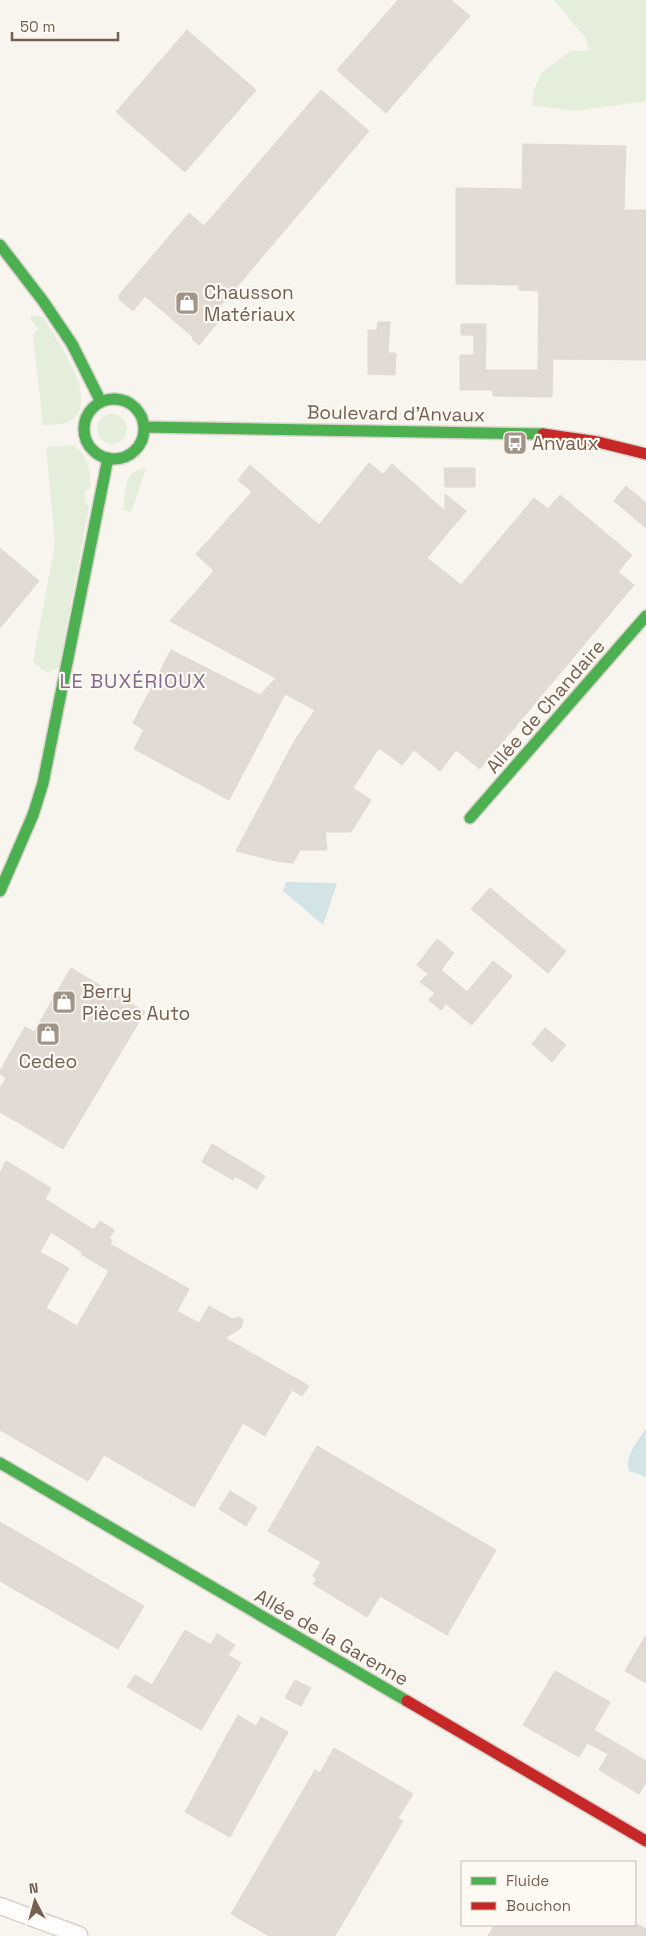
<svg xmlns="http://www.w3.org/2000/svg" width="646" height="1936" viewBox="0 0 646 1936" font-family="'Space Grotesk',sans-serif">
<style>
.green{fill:#e5eeda}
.water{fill:#d2e4e6}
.building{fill:#e1dbd4;stroke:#e0d9d1;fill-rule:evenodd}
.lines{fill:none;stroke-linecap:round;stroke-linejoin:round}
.street-casing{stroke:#d7d2cc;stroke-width:19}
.fast-casing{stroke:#d8d2cc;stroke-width:14}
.jam-casing{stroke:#d8d2cc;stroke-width:14}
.street{stroke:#fefefc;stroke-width:16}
.fast{stroke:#4caf50;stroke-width:11}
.jam{stroke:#c62828;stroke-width:11}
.labels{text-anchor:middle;stroke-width:4.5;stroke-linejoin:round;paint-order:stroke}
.poi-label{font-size:19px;fill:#745f50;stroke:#fef9f2;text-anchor:start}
.street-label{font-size:19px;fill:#745f50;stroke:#fef9f2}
.neighbourhood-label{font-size:20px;letter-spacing:1px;fill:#84688f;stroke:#fef9f2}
</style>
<rect width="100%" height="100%" fill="#f8f5ee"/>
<!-- green -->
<path class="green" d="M554 0H646V101L574 111 532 105 534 90 541 73 570 51H589L586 39Z
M34 315 43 317C55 338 103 401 70 421 62 425 52 425 43 425L33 335 38 329 30 318Z
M97 429a15 15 0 1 1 30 0a15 15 0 1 1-30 0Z
M71 445C89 453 90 470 91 488L86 490 85 502 89 507 59 667 47 673 33 662 55 544 46 447Z
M146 468 131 512 123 510C126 492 123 469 146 468Z"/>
<!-- water -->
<path class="water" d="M286 882 337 883 323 925 283 891Z
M646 1429V1477L629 1471C624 1456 638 1441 646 1429Z"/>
<!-- building -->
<path class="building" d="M398 0H451L470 16 386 113 337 70Z
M187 30 256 90 185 172 116 112Z
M321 90 369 131 212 316 218 322 199 345 193 340 192 336 145 296 133 311 119 299V295L189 213 204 226Z
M523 144 626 146 624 210H646V360L553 359 552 397 493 396V390H460V355H474V335H461V324H486L485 370H538L539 291 519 290V285L456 284V188L522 189Z
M378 322H390L388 353H396L395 375 368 374V330H377Z
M369 463 383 474 392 464 445 511V494L466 511 427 558 461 585 534 498 548 509 560 495 632 555 618 572 634 585 480 769 456 750 440 771 414 750 402 765 379 748 353 788 371 800 351 832H325L327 850H300L293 863 276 861 236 851 295 740 315 710 285 694 229 800 134 749 144 730 133 723 171 650 260 695 276 678 170 621 214 571 196 554 252 492 238 480 250 465 319 525Z
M444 468H475V487H445Z
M626 486 646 503V528L614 501Z
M0 548 39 581 0 628Z
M490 888 566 951 548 973 471 909Z
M437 939 454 953 441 970 467 992 493 961 512 976 472 1025 446 1004 441 1010 429 1000 435 993 420 982 428 974 417 965Z
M71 968 145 1012 63 1149 0 1112V1089L6 1078 0 1074V1071L25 1027 34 1032Z
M545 1028 566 1045 552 1062 532 1044Z
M212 1144 265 1176 257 1189 235 1176 233 1180 202 1162Z
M6 1161 51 1188 45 1199 94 1230 100 1221 114 1230 109 1239 112 1240 110 1244 189 1289 177 1311 199 1323 209 1306 232 1319 239 1317 243 1320 241 1328 225 1338 309 1386 302 1396 292 1390 265 1436 243 1423 194 1507 104 1455 88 1481 0 1430V1173ZM51 1232 82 1252 81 1254 109 1271 77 1326 46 1308 69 1268 40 1252Z
M317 1446 496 1550 447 1635 380 1596 367 1617 313 1584 317 1579 313 1576 321 1562 268 1531Z
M230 1491 257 1507 246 1526 219 1509Z
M0 1522 144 1606 118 1649 0 1581Z
M185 1630 211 1645 217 1634 235 1645 228 1655 241 1663 201 1730 127 1687 135 1675 152 1685Z
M646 1635V1683L625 1671Z
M555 1671 610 1702 594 1730 646 1761V1782L639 1794 599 1770 608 1754 587 1743 579 1757 523 1725Z
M295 1680 311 1688 301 1706 285 1698Z
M238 1715 256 1726 261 1717 288 1732 230 1837 185 1812Z
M334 1748 413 1794 398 1818 403 1821 335 1936H269L231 1914 315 1770 320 1773Z
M494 1925H639L646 1929V1936H488Z"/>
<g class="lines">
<!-- street casing -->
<g class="street-casing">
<path id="street" d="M0 1906 79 1935V1936"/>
</g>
<!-- fast casing -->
<g class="fast-casing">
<path id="fast" d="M0 245 43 301 72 344 101 402
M84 429a30 30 0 1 1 60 0a30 30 0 1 1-60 0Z
M144 427 543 434
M470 818 646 616
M0 891 33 815 43 783 108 458
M0 1463 407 1701"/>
</g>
<!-- jam casing -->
<g class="jam-casing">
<path id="jam" d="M543 434 598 442 646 454
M407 1701 646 1841"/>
</g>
<!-- street -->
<use href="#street" class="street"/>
<!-- fast -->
<use href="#fast" class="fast"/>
<!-- jam -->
<use href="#jam" class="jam"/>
</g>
<!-- icons -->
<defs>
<g id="shop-square" transform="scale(1.25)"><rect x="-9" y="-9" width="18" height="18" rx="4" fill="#a29487" stroke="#fef9f2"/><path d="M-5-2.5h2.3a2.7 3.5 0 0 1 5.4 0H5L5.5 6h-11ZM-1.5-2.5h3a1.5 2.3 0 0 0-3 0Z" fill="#fff"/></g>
<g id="bus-square" transform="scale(1.25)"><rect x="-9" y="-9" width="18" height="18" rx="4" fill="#a29487" stroke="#fef9f2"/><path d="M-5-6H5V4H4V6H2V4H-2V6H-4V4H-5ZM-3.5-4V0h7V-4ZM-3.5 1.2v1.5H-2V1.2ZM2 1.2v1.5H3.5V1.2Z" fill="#fff"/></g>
</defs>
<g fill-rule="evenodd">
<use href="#shop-square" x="187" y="303"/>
<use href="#bus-square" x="515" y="443"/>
<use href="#shop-square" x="64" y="1002"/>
<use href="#shop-square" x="48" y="1034"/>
</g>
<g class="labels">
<!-- poi labels -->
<g class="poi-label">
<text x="204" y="299">Chausson<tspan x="204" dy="22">Matériaux</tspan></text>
<text x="532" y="450">Anvaux</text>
<text x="82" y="998">Berry<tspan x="82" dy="22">Pièces Auto</tspan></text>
<text x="48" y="1068" text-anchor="middle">Cedeo</text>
</g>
<!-- street labels -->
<g class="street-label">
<text transform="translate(396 413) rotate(1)" y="7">Boulevard d'Anvaux</text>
<text transform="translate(545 706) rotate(-49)" y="7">Allée de Chandaire</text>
<text transform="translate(332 1637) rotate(30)" y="7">Allée de la Garenne</text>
</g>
<!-- neighbourhood labels -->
<g class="neighbourhood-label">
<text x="133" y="688">LE BUXÉRIOUX</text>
</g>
</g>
<!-- legend -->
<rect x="461" y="1861" width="175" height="65" fill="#fef9f2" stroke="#c7bbb1"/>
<rect x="471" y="1877" width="25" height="8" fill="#4caf50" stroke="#c7bbb1"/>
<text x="506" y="1886" font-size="15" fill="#745f50">Fluide</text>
<rect x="471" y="1902" width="25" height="8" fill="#c62828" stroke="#c7bbb1"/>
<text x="506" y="1911" font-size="15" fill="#745f50">Bouchon</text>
<!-- north arrow -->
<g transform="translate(35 1901) rotate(354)" stroke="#fef9f2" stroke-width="4" paint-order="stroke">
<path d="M0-4L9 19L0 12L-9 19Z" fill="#745f50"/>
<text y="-8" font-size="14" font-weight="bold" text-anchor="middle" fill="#745f50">N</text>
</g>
<!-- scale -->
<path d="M12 32v8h106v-8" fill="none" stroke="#745f50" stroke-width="2.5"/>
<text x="20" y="32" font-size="15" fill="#745f50" stroke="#fef9f2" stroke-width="4" paint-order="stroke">50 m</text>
</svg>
